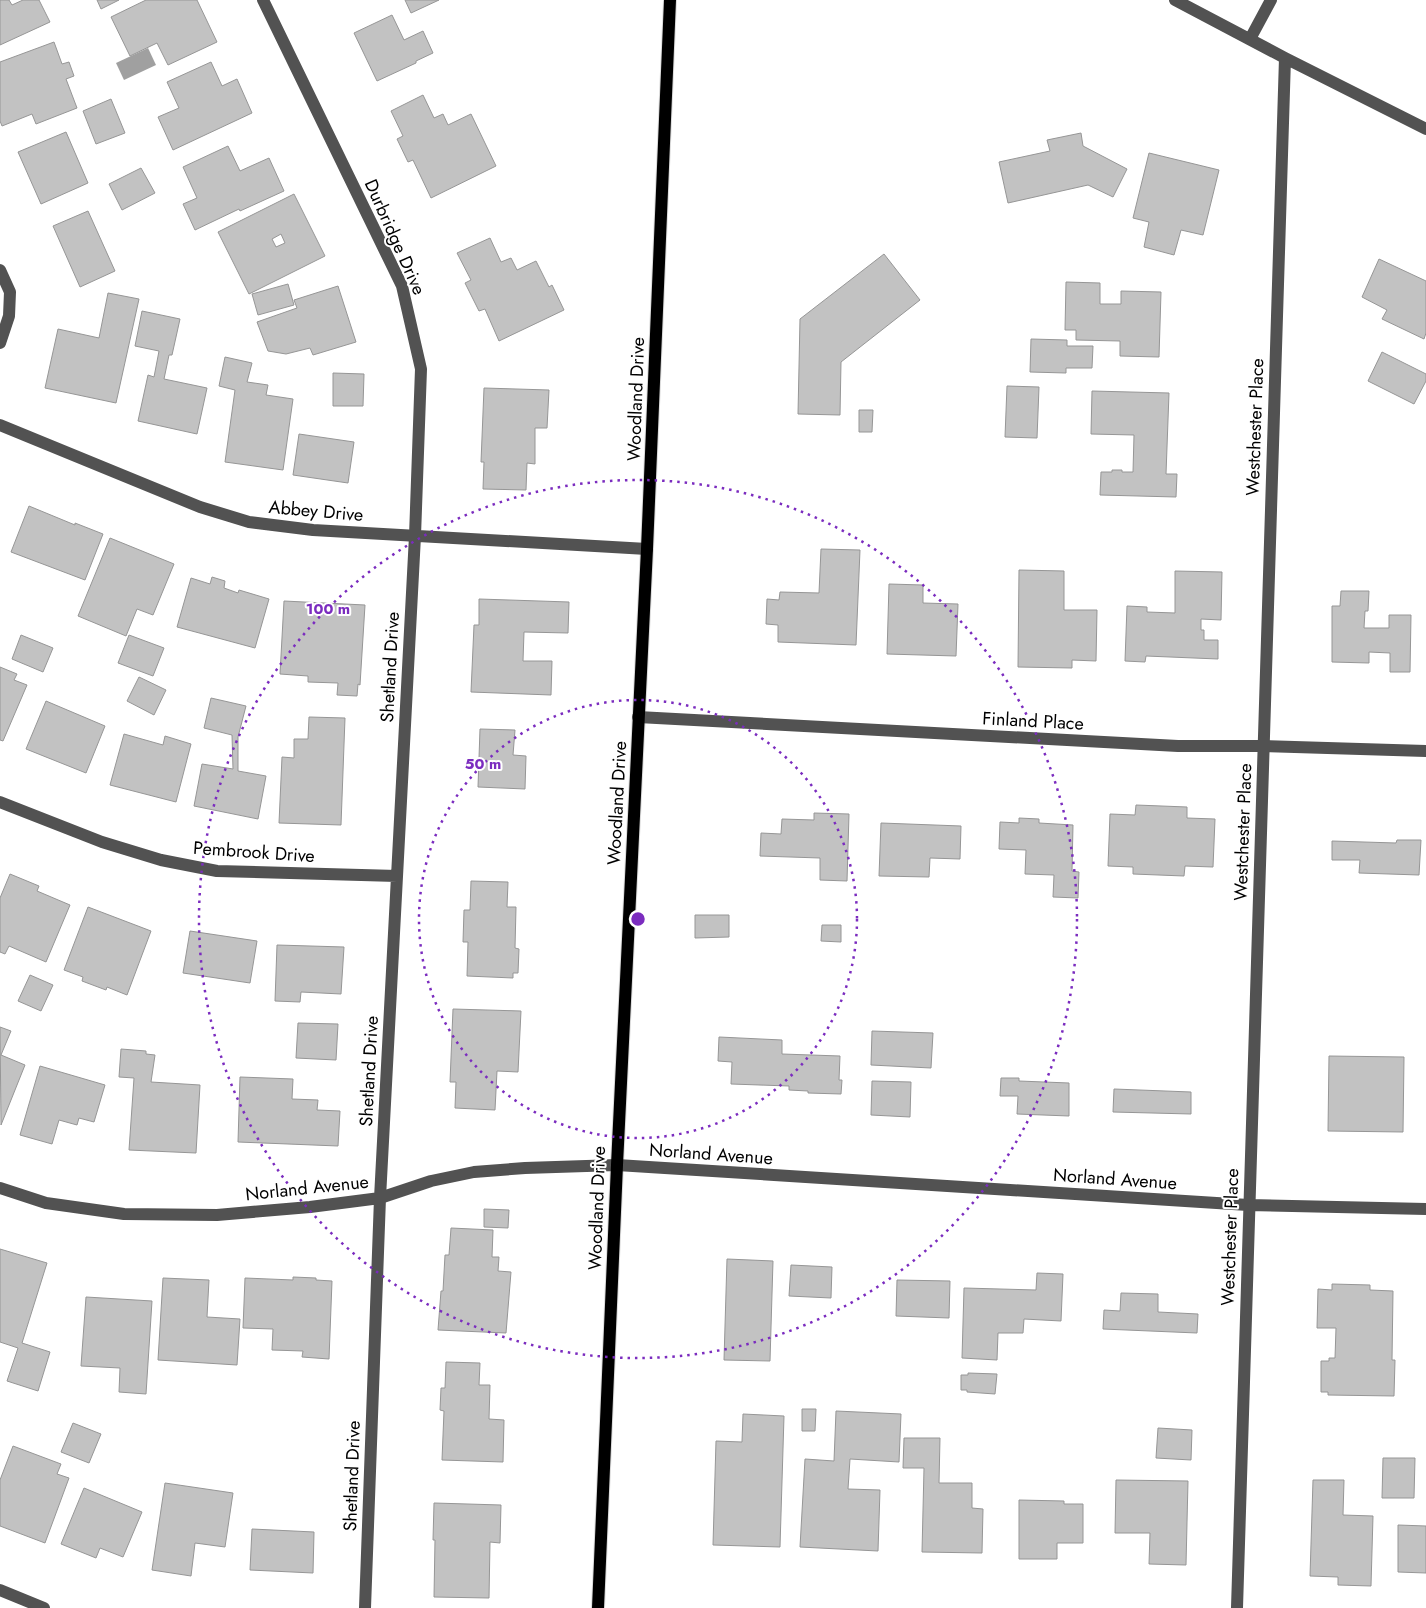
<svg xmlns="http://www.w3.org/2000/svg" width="1426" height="1608" viewBox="0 0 1426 1608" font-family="Jost,sans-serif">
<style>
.water{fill:#a0a0a0}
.building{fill:#c2c2c2;stroke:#969696;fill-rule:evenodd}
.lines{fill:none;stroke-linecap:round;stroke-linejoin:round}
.major-casing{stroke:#dbdbdb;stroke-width:14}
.minor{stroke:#525252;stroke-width:12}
.major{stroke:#000;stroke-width:12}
.ring{fill:none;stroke:#7b2cbf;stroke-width:2.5;stroke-dasharray:2.5 5}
.labels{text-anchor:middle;stroke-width:4;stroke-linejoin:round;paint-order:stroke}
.street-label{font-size:18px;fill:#000;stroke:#fff}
.centre{fill:#7b2cbf;stroke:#fff;stroke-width:2.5}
.ring-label{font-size:15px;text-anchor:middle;font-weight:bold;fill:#7b2cbf;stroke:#fff;stroke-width:4;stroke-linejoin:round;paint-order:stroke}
</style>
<rect width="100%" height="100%" fill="#fff"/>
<!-- water -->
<path class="water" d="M148 48 156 65 124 80 116 63Z"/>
<!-- building -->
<path class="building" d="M0 0H9L12 5 23 0H39L50 22 0 45Z
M97 0H119L101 9Z
M146 0H197L217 42 168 65 157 43 130 56 111 17Z
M405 0H439L411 13Z
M392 15 404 40 423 31 433 53 416 61V63L377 81 354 33Z
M54 42 62 64 69 62 74 76 66 79 77 108 36 124 32 114 2 126 0 121V62Z
M211 62 222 86 237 79 252 113 173 150 158 117 179 108 167 82Z
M423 95 434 118 443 114 448 125 471 114 496 166 431 198 413 160 408 162 397 139 403 136 391 111Z
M111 99 125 133 96 144 83 111Z
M66 132 88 183 41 204 18 152Z
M1081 133 1083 146 1127 169 1113 197 1088 185 1008 203 999 162 1050 151 1047 140Z
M228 146 240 171 269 158 284 191 240 211 239 209 195 230 183 204 197 198 183 167Z
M1149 153 1219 170 1203 235 1181 230 1174 255 1144 247 1149 222 1133 218Z
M141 168 155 193 122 210 109 184Z
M294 194 325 256 249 294 218 232ZM281 234 285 243 276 247 272 239Z
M88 211 115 271 80 287 53 226Z
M490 238 501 262 511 258 517 270 536 261 549 287 552 285 564 310 499 341 485 309 479 311 465 283 471 280 457 253Z
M884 254 920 300 841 362 840 415 798 414 800 319Z
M1379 259 1426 281V333L1424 339 1382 319 1387 310 1362 297Z
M1066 282 1100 283V304H1121V291L1161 292 1159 357 1120 356V341L1076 340V330H1065Z
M288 284 294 305 258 315 252 294Z
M338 286 356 342 313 355 310 348 286 354 268 351 257 322 297 308 294 300Z
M108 293 139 299 116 403 45 388 58 329 99 338Z
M142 311 180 319 172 355H169L164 379 207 388 197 434 138 421 148 375 154 377 159 351 135 346Z
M1031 339 1067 340V346H1093L1092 368H1066V373L1030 372Z
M1382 352 1426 374V381L1414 404 1368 381Z
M225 357 252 363 247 382 268 385 266 395 293 399 283 470 225 462 235 390 219 386Z
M333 373 364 374 363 406H333Z
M1007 386 1039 387 1037 438 1005 437Z
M484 388 549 390 547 428H535V464L527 463 526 490 483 489 484 462H481Z
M1092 391 1169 393 1166 474H1177L1176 497 1100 495 1101 472H1112V470H1122V472H1133L1134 435 1091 434Z
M859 410H873L872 432H859Z
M299 434 354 442 348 483 293 475Z
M29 506 75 525V523L103 534 85 580 11 552Z
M110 538 174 564 153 615 137 609 126 636 78 616Z
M821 549 860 550 856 645 778 642V625L766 624 767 599 779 600 780 592 819 593Z
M1019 570 1064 571V610H1097L1096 661 1072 660V668L1018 667Z
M1175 571 1222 572 1221 620 1201 619V630H1204V640H1218V659L1146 656 1145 662 1125 661 1127 606 1147 607V612L1175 613Z
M212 577 225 581 224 588 238 593 239 590 269 599 255 648 177 627 191 578 210 584Z
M889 584 923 585V603L958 604 956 656 887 654Z
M1341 591H1369L1368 611H1365L1364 628H1389V615H1411L1410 672H1390V653L1369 652V663L1332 662V606H1340Z
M479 599 569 602 568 633 524 632 523 661H552L551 695 471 692 474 625H479Z
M284 601 365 605 360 685 358 684 357 696 337 695 338 683 308 682V676L280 674Z
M21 635 53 648 43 672 12 659Z
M129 635 164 648 153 676 118 663Z
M0 667 17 674 14 680 27 685 3 741 0 740Z
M139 677 166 690 154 715 127 701Z
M211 698 246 706 238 737V771L266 776 258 819 194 806 202 764 233 769 232 735 204 728Z
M46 701 105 726 86 773 26 749Z
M309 717 345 718 341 825 279 823 282 757 294 758V739H308Z
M480 729 515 730 513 755 526 756 525 789 478 787Z
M124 734 163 745 165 736 191 744 176 802 110 785Z
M1136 805 1187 807V818L1215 819 1213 867 1185 866 1184 876 1133 874V867L1108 866 1110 814 1135 815Z
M814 813 849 814 847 881 820 880V858L760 856 761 833 781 834 782 819 814 820Z
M1019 818 1039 819V823L1073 825 1072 871 1079 872 1078 898 1053 897 1054 875 1025 874 1026 850 999 849 1000 822 1019 823Z
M881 823 961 826 960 859 930 858 929 877 879 876Z
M1397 840H1421L1419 875 1359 873 1360 860H1332V841L1396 843Z
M10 874 39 886 37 891 70 905 46 962 9 946 5 954 0 952V898Z
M471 881 508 882 507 907H516L515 948 519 949 518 973H513V978L467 976 468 942H463L464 910H470Z
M88 907 151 931 127 995 107 987 106 990 82 981 83 977 64 970Z
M695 915H729V937L695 938Z
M822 925H841V942L821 941Z
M190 931 257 941 250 983 183 973Z
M277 945 344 947 341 994 301 992 300 1002 275 1001Z
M30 975 53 985 41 1011 18 1001Z
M453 1009 521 1011 518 1072 497 1071 495 1110 455 1108 456 1082H450Z
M298 1023 338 1024 336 1060 296 1058Z
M0 1027 11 1031 1 1055 25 1065 1 1125Z
M872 1031 933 1033 931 1068 871 1065Z
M719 1037 782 1040V1054L840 1056 839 1080H842L841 1094 808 1093V1091L789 1090V1086L731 1084 732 1062 718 1061Z
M121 1049 146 1051V1054L155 1055 151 1082 200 1085 196 1153 129 1150 134 1078 119 1077Z
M1329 1056 1404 1057 1403 1132 1328 1131Z
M40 1066 105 1085 94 1122 79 1118 77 1125 59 1120 52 1144 20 1135Z
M240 1077 293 1079 292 1099 318 1100 317 1110 340 1111 338 1146 238 1142Z
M1001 1078H1019V1081L1069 1083V1116L1017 1114 1018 1096H1000Z
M872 1081 911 1082 910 1117 871 1115Z
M1114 1089 1191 1092V1114L1113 1112Z
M484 1209 509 1210 508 1228 484 1227Z
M451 1228 493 1230 492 1257H499L498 1271 511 1272 506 1333 438 1330 441 1291H443L445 1255H449Z
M0 1249 47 1263 22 1343 50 1352 38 1391 7 1381 18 1348 0 1342Z
M727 1259 773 1261 770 1361 724 1360Z
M791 1265 832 1267 831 1298 789 1296Z
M1037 1273 1063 1274 1061 1321 1024 1319 1023 1333H998L997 1360 962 1358 964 1288 1036 1290Z
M293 1277 316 1278V1280L332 1281 329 1359 302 1357 303 1351 272 1350 273 1329 243 1328 245 1278 293 1280Z
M163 1278 209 1280 207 1317 240 1319 237 1365 158 1360Z
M897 1280 950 1281 949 1318 896 1316Z
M1332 1284 1370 1285V1290L1393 1291 1392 1360H1395L1394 1396 1328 1395V1392H1321V1361H1329V1358H1335L1336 1328H1317L1318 1289 1332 1290Z
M1121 1293 1158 1294V1312L1198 1314 1197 1333 1103 1329 1104 1310 1120 1311Z
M86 1297 152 1301 146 1394 119 1392 120 1368 81 1366Z
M446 1362 480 1363 479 1385H490L489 1419 504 1420 503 1462 442 1460 444 1411 440 1410 441 1388H445Z
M968 1373 997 1374 995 1394 967 1392V1390H961V1375H968Z
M802 1409H816L815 1431H802Z
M836 1411 901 1414 899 1462 850 1459 848 1489 880 1490 878 1551 800 1547 805 1459 834 1461Z
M743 1414 784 1416 780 1547 713 1545 716 1441 742 1442Z
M73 1423 101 1434 89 1463 61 1452Z
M1158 1428 1192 1430 1191 1460 1156 1458Z
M904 1438H940L939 1483H972V1508L983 1509 982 1553 922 1552 924 1468H903Z
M13 1446 61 1464 57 1474 69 1478 45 1543 0 1526V1480Z
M1383 1458H1415L1414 1498H1382Z
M1116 1480 1188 1481 1186 1565 1149 1564 1150 1533H1115Z
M1313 1480H1344L1343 1515 1373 1516 1371 1586 1338 1585V1577L1310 1576Z
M165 1483 233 1493 225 1547 195 1543 191 1576 152 1570Z
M84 1488 142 1512 123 1557 100 1548 96 1558 61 1544Z
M1019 1500 1064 1501V1504H1083V1543H1057V1559H1019Z
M434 1503 501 1505 500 1543 490 1542 489 1598 434 1597 435 1540H433Z
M1398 1525 1426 1526V1573L1398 1572Z
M252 1529 314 1532 313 1573 250 1570Z"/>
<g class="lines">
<!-- major casing -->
<g class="major-casing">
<path id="major" d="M598 1608 617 1165 647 549 670 0"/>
</g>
<!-- minor -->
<path class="minor" d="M263 0 402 286 421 369 415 536 380 1198 365 1608
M1175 0 1285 58 1426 129
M1250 39 1271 0
M0 270 10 292 9 316 0 343
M0 425 200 507 249 522 313 530 647 549
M638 717 1178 746H1263L1426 751
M0 802 102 842 161 860 217 871 397 876
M0 1188 46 1203 124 1214 217 1215 310 1207 380 1198 431 1181 474 1172 525 1168 617 1165 1248 1205 1426 1209
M0 1590 44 1608
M1237 1608 1285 58"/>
<!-- major -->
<use href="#major" class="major"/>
</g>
<!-- distance rings -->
<g class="ring">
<circle cx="638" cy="919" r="219"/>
<circle cx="638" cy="919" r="439"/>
</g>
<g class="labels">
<!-- street labels -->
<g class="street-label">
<text transform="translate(395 237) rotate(66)" y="6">Durbridge Drive</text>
<text transform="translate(636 399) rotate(-88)" y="6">Woodland Drive</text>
<text transform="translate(1255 427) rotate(-88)" y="6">Westchester Place</text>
<text transform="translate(316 511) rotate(5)" y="6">Abbey Drive</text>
<text transform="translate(390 667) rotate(-87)" y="6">Shetland Drive</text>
<text transform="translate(1033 721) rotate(3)" y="6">Finland Place</text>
<text transform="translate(617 803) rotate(-87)" y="6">Woodland Drive</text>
<text transform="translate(1243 832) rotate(-88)" y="6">Westchester Place</text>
<text transform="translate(254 852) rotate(4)" y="6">Pembrook Drive</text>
<text transform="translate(369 1071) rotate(-87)" y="6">Shetland Drive</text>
<text transform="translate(711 1154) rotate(4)" y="6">Norland Avenue</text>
<text transform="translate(1115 1179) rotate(4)" y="6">Norland Avenue</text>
<text transform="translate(307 1188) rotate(-6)" y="6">Norland Avenue</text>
<text transform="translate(597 1208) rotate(-88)" y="6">Woodland Drive</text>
<text transform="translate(1230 1237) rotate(-88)" y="6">Westchester Place</text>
<text transform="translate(352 1476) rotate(-88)" y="6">Shetland Drive</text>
</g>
</g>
<circle cx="638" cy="919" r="8" class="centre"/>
<g class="ring-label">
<text x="328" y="614">100 m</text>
<text x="483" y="769">50 m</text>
</g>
</svg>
